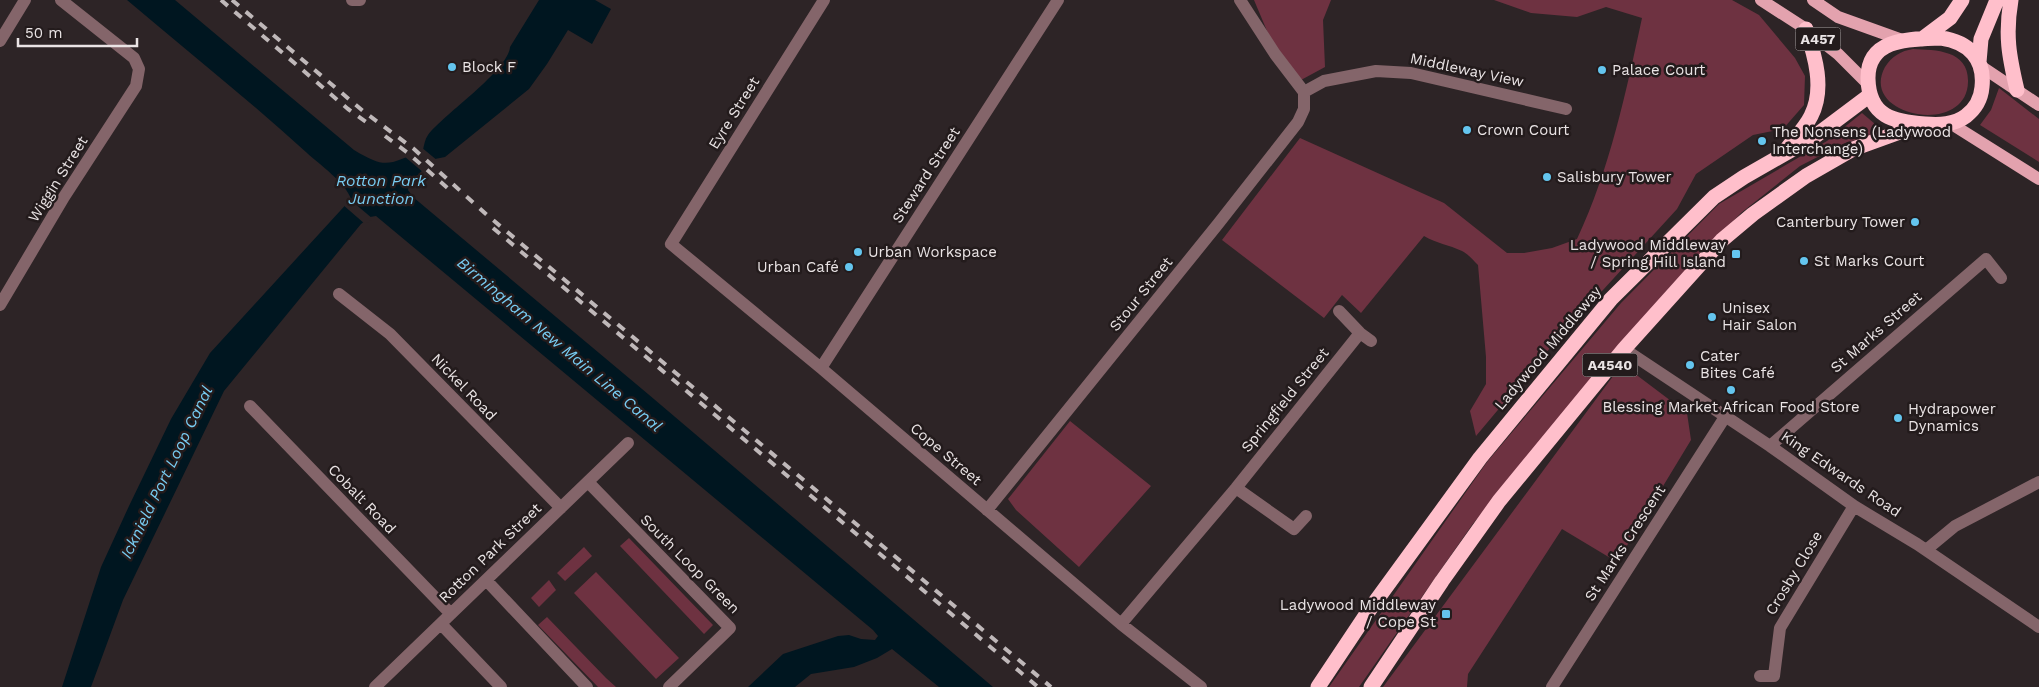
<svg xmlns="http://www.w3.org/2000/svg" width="2039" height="687" viewBox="0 0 2039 687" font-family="'Work Sans',sans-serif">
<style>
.green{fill:#6e3241}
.water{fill:#001620}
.pier{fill:#2d2426}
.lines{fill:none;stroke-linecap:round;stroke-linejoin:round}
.minor{stroke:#84656a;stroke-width:12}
.major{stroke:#e3a2ae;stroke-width:12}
.highway{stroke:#ffbfcb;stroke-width:15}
.rail{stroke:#bfb8b9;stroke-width:4;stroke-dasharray:9 9;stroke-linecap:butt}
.poi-dot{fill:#64c5ee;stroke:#231b1c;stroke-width:2}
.labels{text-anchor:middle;stroke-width:5;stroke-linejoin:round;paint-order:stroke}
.shield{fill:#231b1c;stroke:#aea8a9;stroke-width:1}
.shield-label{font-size:14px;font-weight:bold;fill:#eae4e5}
.poi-label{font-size:15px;fill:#eae4e5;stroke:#231b1c;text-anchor:start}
.street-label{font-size:15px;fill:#eae4e5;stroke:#231b1c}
.water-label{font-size:16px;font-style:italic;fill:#78cdf3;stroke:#231b1c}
</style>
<rect width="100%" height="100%" fill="#2d2426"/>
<!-- green -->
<path class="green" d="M1254 0H1331L1323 20 1325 67 1301 80 1270 38Z
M1494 0H1732L1759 15 1795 58 1805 76 1804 105 1783 129 1753 135 1696 174 1677 209 1550 348 1476 436 1470 411 1486 384V357L1478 265C1473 260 1468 254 1462 251 1449 245 1436 243 1424 236L1361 313 1342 295 1324 318 1222 240 1300 138 1444 203 1507 253H1524L1552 248 1577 239C1610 169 1626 92 1642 18L1606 7 1577 17 1531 13Z
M1913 49C1936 50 1969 50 1968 82 1967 137 1858 117 1885 67 1892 56 1901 51 1913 49Z
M1999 88 2039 119V162L1980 125 1991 110Z
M1862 113 1875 124 1879 130 1876 134 1845 143 1800 166 1741 213 1670 287 1592 377 1472 525 1359 687H1329L1487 462 1621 303 1719 204 1827 141Z
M1622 364 1687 413 1691 440 1617 562 1562 529 1468 674 1467 687H1383Z
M1070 421 1151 486 1079 567 1016 510 1008 499Z
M629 538 713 625 704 634 620 546Z
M584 547 592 556 565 581 557 573Z
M596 572 679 658 656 679 574 593Z
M549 580 556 590 539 607 531 598Z
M547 617 606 678 616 687H598L538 625Z"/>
<!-- water -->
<path class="water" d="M127 0H175L354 150C387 170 389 164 423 150 424 145 425 139 428 135 444 114 508 71 510 47L539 0H595L611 9 592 44 568 30 547 64 529 89 445 157 435 159 409 183 408 190 413 197 648 394 993 687H939L892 649 877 658 854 667 811 674 795 687H748L783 654 838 636 849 635 861 639 875 640 878 636 873 630 376 216 370 217 361 224 224 391 123 600 91 687H62L101 567 129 506 171 419 210 353 351 199C346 183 319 164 307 153 249 100 187 51 127 0Z"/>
<!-- pier -->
<path class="pier" d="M421 147 438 161 424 173 404 156Z
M347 197 373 219 365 224 342 204 348 199Z"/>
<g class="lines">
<!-- minor -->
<path class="minor" d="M352 0H360
M824 0 671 244 821 368 1121 624 1201 687
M1240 0 1275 54 1304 92
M0 41 25 0
M1304 92 1324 81 1376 71 1411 73 1566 109
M339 294 390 334 561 508
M0 305 64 197 136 86 139 69 134 58 61 0
M1339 311 1360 333 1371 341
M1624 349 1770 446 1854 506 1917 544 2039 627
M821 368 1058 0
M250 406 451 614
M1770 446 1986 259 2001 278
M588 482 730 628 669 687
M1236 488 1294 529 1306 516
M987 510 1218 224 1298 122 1304 109V92
M1926 550 1955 526 2039 482
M486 580 587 687
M441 624 501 687
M1121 624 1236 488 1360 333
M1760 676H1774L1780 628 1854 506
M375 687 628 443
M1552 687 1725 417"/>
<!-- major -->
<path class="major" d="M1761 0 1806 29 1838 54 1868 84
M1813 0 1838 17 1902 40
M1982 67 2039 105
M1950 123 2039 179"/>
<!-- highway -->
<path class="highway" d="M2011 0C2005 35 2009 56 2017 90
M1941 38C1969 42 1985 59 1982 87 1981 99 1975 109 1966 116 1954 125 1939 125 1925 124 1894 122 1869 117 1868 79 1867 37 1912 39 1941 38Z
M1922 39 1950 18 1962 0
M1979 62 1981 39 1997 0
M1786 150C1794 139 1805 128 1811 116 1825 89 1815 56 1806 29
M1318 687 1370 609 1480 458 1611 299 1714 197 1744 177 1814 137 1870 95
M1371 687 1442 581 1499 501 1624 349 1722 240 1753 214 1806 176 1853 149 1922 124"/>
<!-- rail -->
<path class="rail" d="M221 0 348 109 369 124
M232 0 363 111 414 149 487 215 1051 687
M385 136 408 153 452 192
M493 228 1038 687"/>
</g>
<!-- markers -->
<g class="poi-dot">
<circle cx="452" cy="67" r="5"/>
<circle cx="1602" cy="70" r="5"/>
<circle cx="1467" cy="130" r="5"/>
<circle cx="1762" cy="141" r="5"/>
<circle cx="1547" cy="177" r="5"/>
<circle cx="1915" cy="222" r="5"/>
<circle cx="858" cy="252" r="5"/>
<rect x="1731" y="249" width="10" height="10" rx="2.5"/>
<circle cx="1804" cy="261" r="5"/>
<circle cx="849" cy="267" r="5"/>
<circle cx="1712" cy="317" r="5"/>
<circle cx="1690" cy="365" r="5"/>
<circle cx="1731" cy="390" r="5"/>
<circle cx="1898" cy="418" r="5"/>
<rect x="1441" y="609" width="10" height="10" rx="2.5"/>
</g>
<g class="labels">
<!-- shield labels -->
<g class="shield">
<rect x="1795.5" y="27.5" width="45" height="23" rx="4"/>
<rect x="1582.5" y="353.5" width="55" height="23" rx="4"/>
</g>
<g class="shield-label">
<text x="1818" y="44">A457</text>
<text x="1610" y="370">A4540</text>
</g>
<!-- poi labels -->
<g class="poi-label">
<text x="462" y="72">Block F</text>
<text x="1612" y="75">Palace Court</text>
<text x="1477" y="135">Crown Court</text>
<text x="1772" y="137">The Nonsens (Ladywood<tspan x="1772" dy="17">Interchange)</tspan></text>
<text x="1557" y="182">Salisbury Tower</text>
<text x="1905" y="227" text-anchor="end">Canterbury Tower</text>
<text x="1726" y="250" text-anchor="end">Ladywood Middleway<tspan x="1726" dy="17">/ Spring Hill Island</tspan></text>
<text x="868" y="257">Urban Workspace</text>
<text x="1814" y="266">St Marks Court</text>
<text x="839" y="272" text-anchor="end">Urban Café</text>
<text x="1722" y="313">Unisex<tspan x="1722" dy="17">Hair Salon</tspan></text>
<text x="1700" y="361">Cater<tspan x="1700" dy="17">Bites Café</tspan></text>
<text x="1731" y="412" text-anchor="middle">Blessing Market African Food Store</text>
<text x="1908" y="414">Hydrapower<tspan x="1908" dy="17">Dynamics</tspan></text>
<text x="1436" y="610" text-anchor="end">Ladywood Middleway<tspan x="1436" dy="17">/ Cope St</tspan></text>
</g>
<!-- street labels -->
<g class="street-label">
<text transform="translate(1467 70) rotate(12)" y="5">Middleway View</text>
<text transform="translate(734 113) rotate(-58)" y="5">Eyre Street</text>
<text transform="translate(926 175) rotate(-57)" y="5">Steward Street</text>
<text transform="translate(58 179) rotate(-58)" y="5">Wiggin Street</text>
<text transform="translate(1141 294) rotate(-51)" y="5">Stour Street</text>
<text transform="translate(1876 332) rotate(-41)" y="5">St Marks Street</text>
<text transform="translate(1548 348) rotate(-50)" y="5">Ladywood Middleway</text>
<text transform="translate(464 387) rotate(46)" y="5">Nickel Road</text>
<text transform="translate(1285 400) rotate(-51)" y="5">Springfield Street</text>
<text transform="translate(946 454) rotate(40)" y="5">Cope Street</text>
<text transform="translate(1841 474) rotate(34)" y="5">King Edwards Road</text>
<text transform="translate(362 499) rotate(46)" y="5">Cobalt Road</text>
<text transform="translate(1625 543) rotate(-57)" y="5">St Marks Crescent</text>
<text transform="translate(490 553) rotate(-44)" y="5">Rotton Park Street</text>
<text transform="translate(690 564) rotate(45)" y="5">South Loop Green</text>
<text transform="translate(1794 573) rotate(-59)" y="5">Crosby Close</text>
</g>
<!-- water labels -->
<g class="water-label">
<text x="381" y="186">Rotton Park<tspan x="381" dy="18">Junction</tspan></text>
<text transform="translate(560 344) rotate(40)" y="6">Birmingham New Main Line Canal</text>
<text transform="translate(166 472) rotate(-64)" y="6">Icknield Port Loop Canal</text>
</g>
</g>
<!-- scale -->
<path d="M18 38v8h119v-8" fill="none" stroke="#eae4e5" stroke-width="2.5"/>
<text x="25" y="38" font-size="15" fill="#eae4e5" stroke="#231b1c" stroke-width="4" paint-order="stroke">50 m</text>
</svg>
